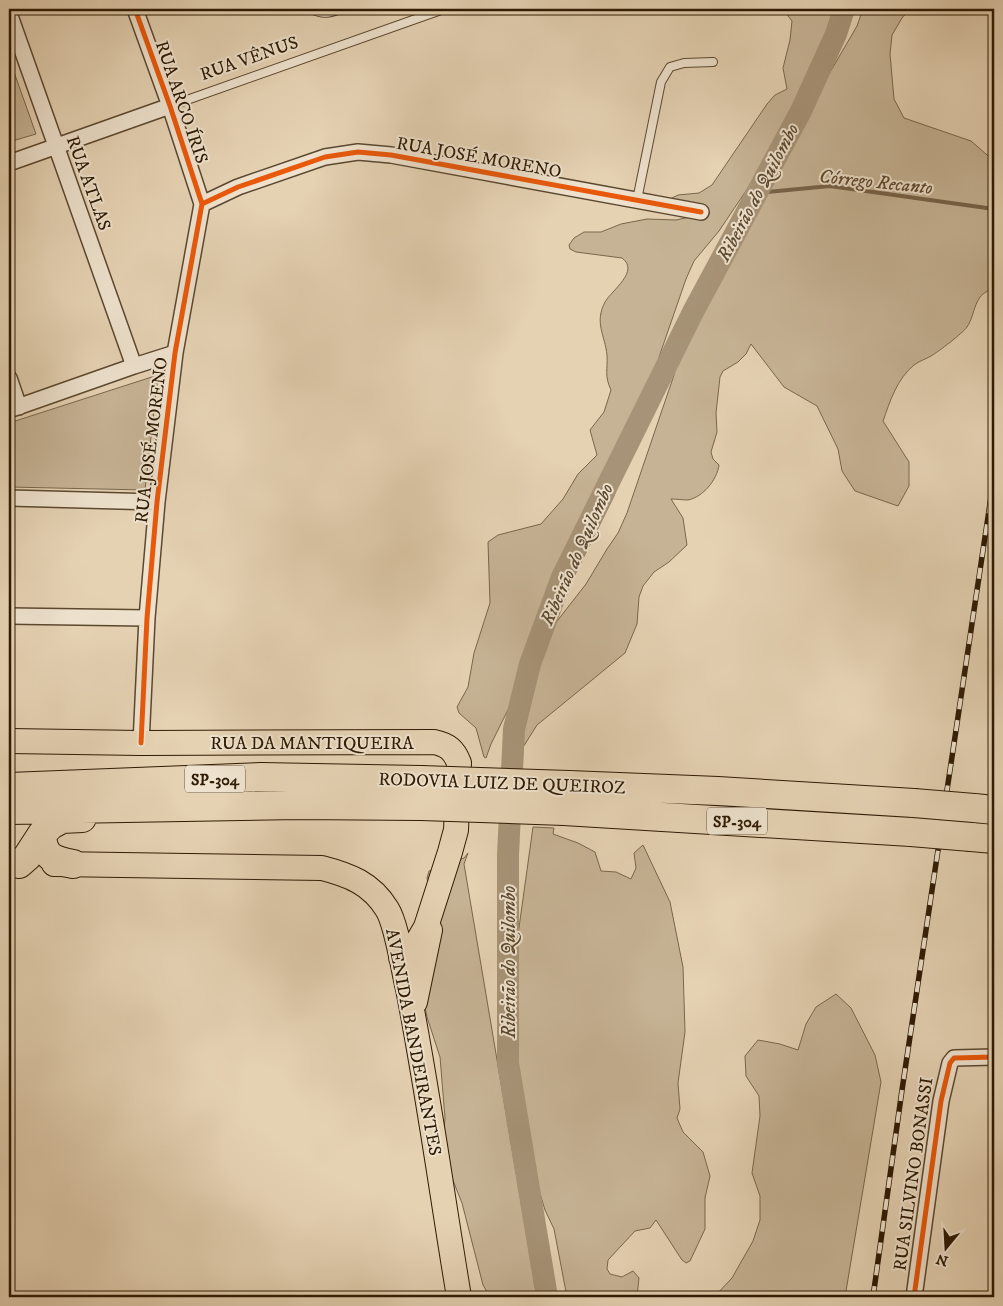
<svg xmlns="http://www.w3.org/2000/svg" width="1003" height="1306" viewBox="0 0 1003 1306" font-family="'IM FELL DW Pica',serif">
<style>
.green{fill:#c6b395;stroke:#7a664c}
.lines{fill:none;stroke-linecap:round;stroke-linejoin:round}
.stream{stroke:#776349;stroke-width:4}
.river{stroke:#a79377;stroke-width:22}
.lane-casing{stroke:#5c482f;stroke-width:10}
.street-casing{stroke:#5c482f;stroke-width:18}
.primary-casing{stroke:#2e1a03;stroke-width:26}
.highway-casing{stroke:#2e1a03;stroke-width:30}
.lane{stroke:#eee2ce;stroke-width:8}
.street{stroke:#eee2ce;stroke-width:15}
.primary{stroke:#e5d2b3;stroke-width:24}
.highway{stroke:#e5d2b3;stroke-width:28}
.rail-casing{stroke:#2e1a03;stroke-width:5.5}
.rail{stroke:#eee2ce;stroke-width:4;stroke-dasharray:11;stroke-linecap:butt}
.highway-bridge-casing{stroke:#2e1a03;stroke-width:30;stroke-linecap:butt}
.highway-bridge{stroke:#e5d2b3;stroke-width:28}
.cycleway-casing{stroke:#eee2ce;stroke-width:8}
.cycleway{stroke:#e8590c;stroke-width:5}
.labels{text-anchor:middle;stroke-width:4;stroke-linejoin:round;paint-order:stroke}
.shield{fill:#eee2ce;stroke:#685640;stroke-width:1}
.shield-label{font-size:16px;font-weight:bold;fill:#2e1a03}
.street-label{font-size:18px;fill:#2e1a03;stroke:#eee2ce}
.water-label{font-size:19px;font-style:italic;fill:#5e4a31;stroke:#eee2ce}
</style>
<rect width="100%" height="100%" fill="#e5d2b3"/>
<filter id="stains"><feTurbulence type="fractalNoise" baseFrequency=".004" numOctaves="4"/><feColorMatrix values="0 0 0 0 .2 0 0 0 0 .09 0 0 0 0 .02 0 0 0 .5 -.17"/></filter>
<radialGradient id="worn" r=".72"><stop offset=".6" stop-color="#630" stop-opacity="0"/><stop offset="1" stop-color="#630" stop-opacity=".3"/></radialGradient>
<!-- green -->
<path class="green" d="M783 9H836L815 71 804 88 768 163 754 179 719 231 694 261 686 279 659 357 655 376 614 496 491 744 486 758 484 757 476 728 459 713 457 707 468 687 474 653 490 603 488 542 498 535 541 524 563 499 578 474 597 455 590 430 604 412 611 390C604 375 608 370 607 355 605 335 594 323 605 302 612 290 640 271 622 258L576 252 570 249 569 245 574 238 584 232H601L621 224 647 219 676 220 694 216 670 199 678 195 699 193 712 185 767 104 775 95 787 89 783 68 790 40 792 21Z
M863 9H910L902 18 892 35 890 54 894 99 904 118 971 141 994 161V289C973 293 976 314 967 327 963 333 938 352 931 356 926 359 919 361 914 365 897 379 890 401 883 421L909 462V486L898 506 855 491 842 471 838 449 817 406 784 387 751 344 746 354 738 362 723 371 720 377 716 413 717 432 711 452 713 459 719 465C717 480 703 497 688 500 683 500 677 499 671 499L683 518 687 545 669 562 654 572 643 586 639 597 637 624 625 653 537 725 520 752 515 755V735L519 711 539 653 547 634 586 584 607 549 618 533 627 513 674 375 682 335 689 314 857 26Z
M9 58 36 134 9 142Z
M158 375 145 490 9 487V423Z
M533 827 554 828 553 834 578 843 595 852 601 871 616 872 631 879 636 868 634 853 643 845 670 902 683 967 685 1032 678 1083 680 1109 677 1118 683 1132 703 1152 710 1176 705 1198V1229L690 1261 686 1263 682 1260 656 1220 650 1228 635 1231 608 1260 607 1269 610 1274 622 1277 633 1271 639 1278 637 1297H567L554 1229 545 1210 530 1161 518 1113 501 1024V1000L506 974 517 942Z
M468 853 464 864 537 1297H490L483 1285 462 1203 442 1153 445 1118 440 1057 427 1017 420 983 433 911 427 878 429 871 464 858Z
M836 994 851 1008 875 1055 881 1082 845 1297H714L732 1278 753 1241 760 1220V1196L752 1173 760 1116 759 1096 746 1076 745 1056 758 1040 780 1044 798 1050 806 1024 816 1007Z"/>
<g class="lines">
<!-- stream -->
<path class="stream" d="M756 193 830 186 994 209"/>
<!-- river -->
<path class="river" d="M547 1297 508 1063V855L514 729 530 664 562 577 693 312 801 111 836 34 844 9"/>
<!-- lane casing -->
<g class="lane-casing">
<path id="lane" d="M312 9C322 15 330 13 340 9
M170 106 444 9
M637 200 661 82 670 67 684 63 713 62"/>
</g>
<!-- street casing -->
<g class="street-casing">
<path id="street" d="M135 9 170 106 202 204 175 353 157 502 147 618 141 743
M9 13 134 366
M9 163 170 106
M202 204 238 187 325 157 358 152 391 155 701 212
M9 378 19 407
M9 410 134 366 175 353
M9 498 157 502
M9 616 147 618
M914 1297 941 1101 950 1063 954 1058 994 1057"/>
</g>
<!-- primary casing -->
<g class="primary-casing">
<path id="primary" d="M9 741 141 743 434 742C448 745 454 750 459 763L456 830 450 852 426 927 415 946 401 958
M54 864 322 868C349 875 371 883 387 909 397 925 403 969 408 989 428 1091 442 1195 459 1297
M415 1002 430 930"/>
</g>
<!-- highway casing -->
<g class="highway-casing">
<path id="highway" d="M569 785 718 791 914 803
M9 787 261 777 421 780
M974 808 994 810
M9 810 298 805 421 806
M564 811 911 832
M42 834C43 857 53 860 73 864
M971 837 994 839
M19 864 27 857 42 834 51 825 62 819 82 818"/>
</g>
<!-- lane -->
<use href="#lane" class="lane"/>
<!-- street -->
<use href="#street" class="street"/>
<!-- primary -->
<use href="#primary" class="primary"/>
<!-- highway -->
<use href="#highway" class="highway"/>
<!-- rail casing -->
<g class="rail-casing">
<path id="rail" d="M873 1297 902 1090 994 477"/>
</g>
<!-- rail -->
<use href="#rail" class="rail"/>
<!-- highway-bridge casing -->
<g class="highway-bridge-casing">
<path id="highway-bridge" d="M421 780 569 785
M914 803 974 808
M421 806 564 811
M911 832 971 837"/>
</g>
<!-- highway-bridge -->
<use href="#highway-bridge" class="highway-bridge"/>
<!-- cycleway casing -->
<g class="cycleway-casing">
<path id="cycleway" d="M135 9 170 106 202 204 175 353 157 502 147 618 141 743
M202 204 238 187 325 157 358 152 391 155 701 212
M914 1297 941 1101 950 1063 954 1058 994 1057"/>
</g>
<!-- cycleway -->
<use href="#cycleway" class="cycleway"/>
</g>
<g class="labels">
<!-- shield labels -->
<g class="shield">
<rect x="185" y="765.5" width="60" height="27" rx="4"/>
<rect x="707" y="807.5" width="60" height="27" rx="4"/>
</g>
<g class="shield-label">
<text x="215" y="785">SP-304</text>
<text x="737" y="827">SP-304</text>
</g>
<!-- street labels -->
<g class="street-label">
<text transform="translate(249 58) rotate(-19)" y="6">RUA VÊNUS</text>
<text transform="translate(182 102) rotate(71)" y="6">RUA ARCO ÍRIS</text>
<text transform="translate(479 157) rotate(10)" y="6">RUA JOSÉ MORENO</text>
<text transform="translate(89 183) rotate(70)" y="6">RUA ATLAS</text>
<text transform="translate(151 440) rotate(-83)" y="6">RUA JOSÉ MORENO</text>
<text x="312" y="749">RUA DA MANTIQUEIRA</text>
<text transform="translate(502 783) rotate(2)" y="6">RODOVIA LUIZ DE QUEIROZ</text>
<text transform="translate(414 1042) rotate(79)" y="6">AVENIDA BANDEIRANTES</text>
<text transform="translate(913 1174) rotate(-82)" y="6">RUA SILVINO BONASSI</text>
</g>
<!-- water labels -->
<g class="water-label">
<text transform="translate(876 181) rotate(6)" y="7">Córrego Recanto</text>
<text transform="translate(757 192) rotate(-62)" y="7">Ribeirão do Quilombo</text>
<text transform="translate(576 554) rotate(-66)" y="7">Ribeirão do Quilombo</text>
<text transform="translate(508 962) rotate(-90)" y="7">Ribeirão do Quilombo</text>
</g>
</g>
<!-- margin -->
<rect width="1003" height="1306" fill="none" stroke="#e5d2b3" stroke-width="30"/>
<rect x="10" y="10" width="983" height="1286" fill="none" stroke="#2e1a03" stroke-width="2.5"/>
<rect x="15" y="15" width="973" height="1276" fill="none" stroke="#2e1a03"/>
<!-- north arrow -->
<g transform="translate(946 1248) rotate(198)" stroke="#eee2ce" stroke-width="4" paint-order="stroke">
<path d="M0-4L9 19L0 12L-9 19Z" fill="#2e1a03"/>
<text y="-8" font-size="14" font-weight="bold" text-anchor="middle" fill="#2e1a03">N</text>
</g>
<rect width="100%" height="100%" filter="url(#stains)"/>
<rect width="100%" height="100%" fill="url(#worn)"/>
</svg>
